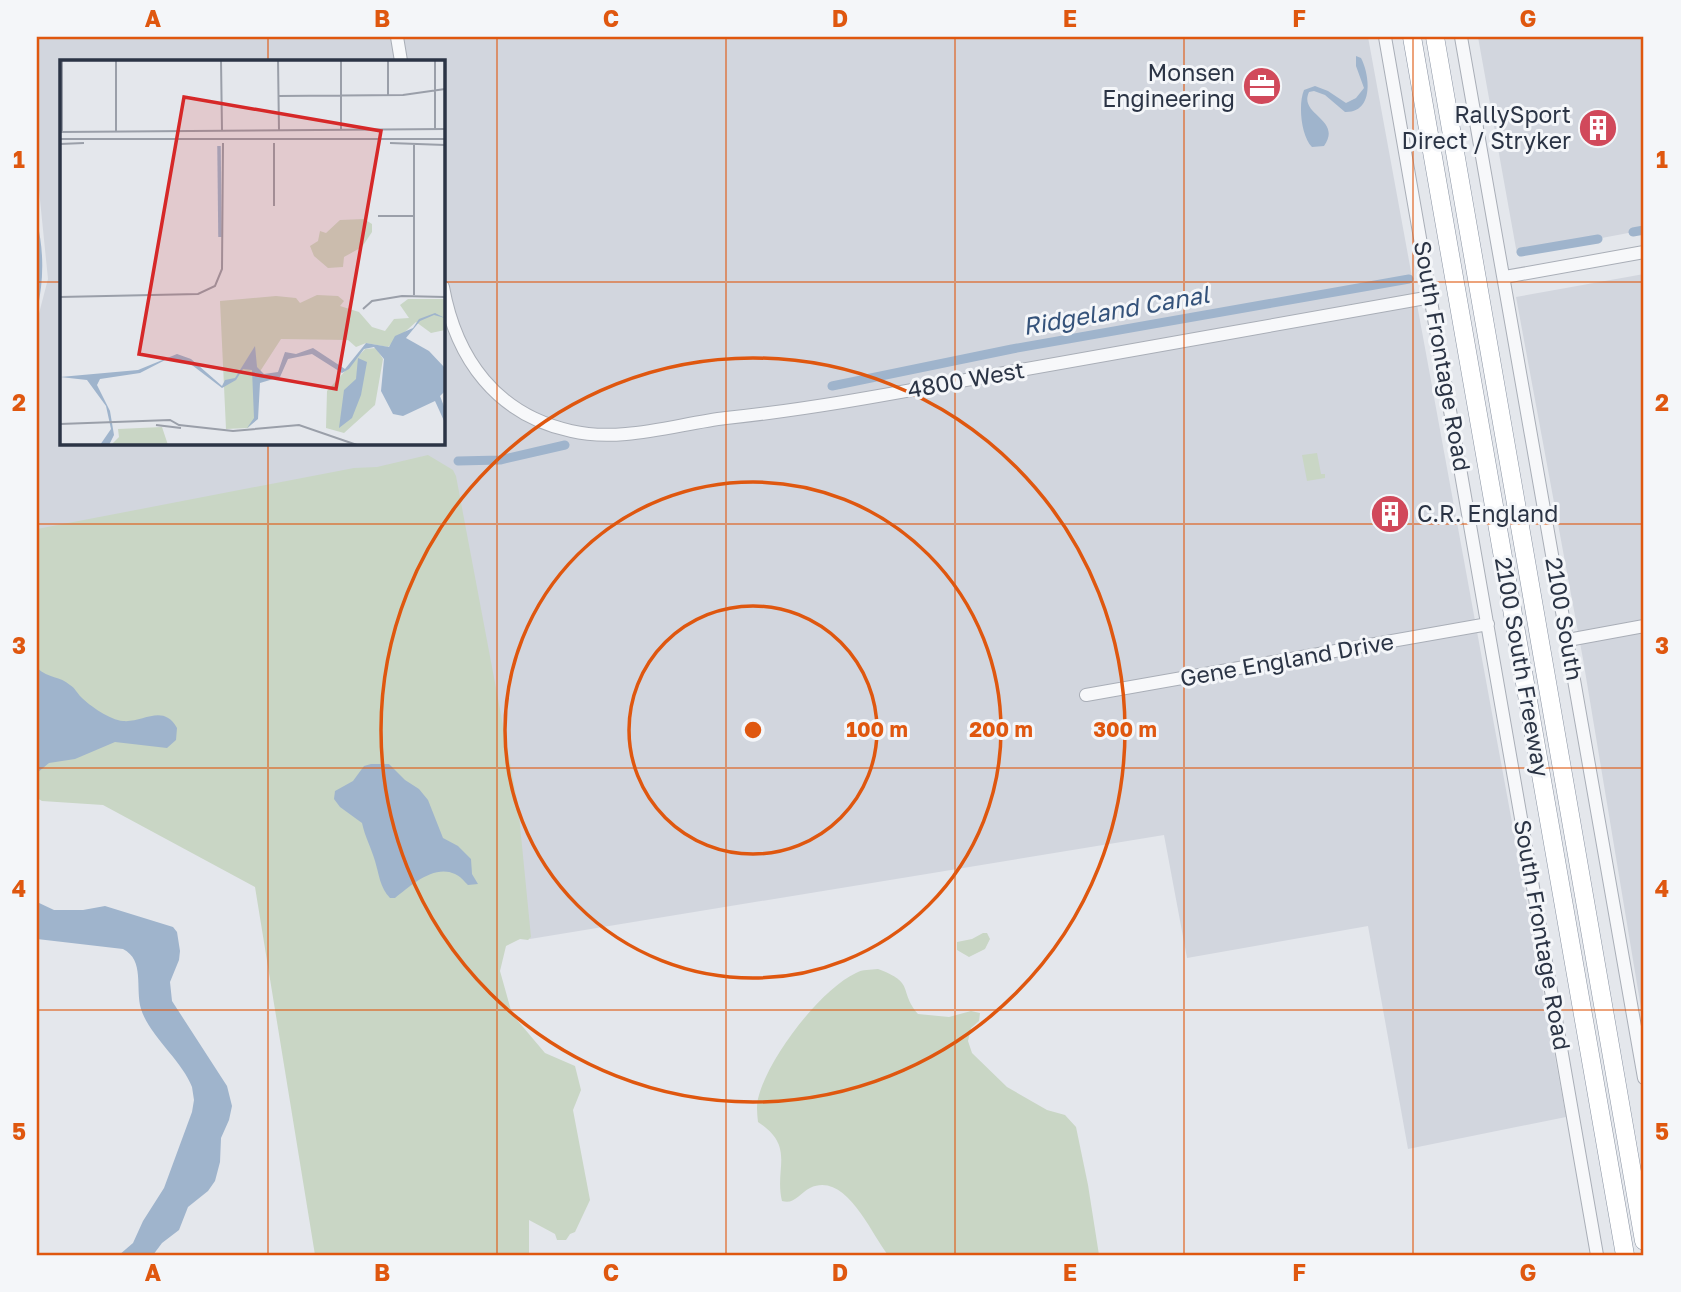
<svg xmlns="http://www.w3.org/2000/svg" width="1681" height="1292" viewBox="0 0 1681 1292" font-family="'Golos Text',sans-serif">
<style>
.built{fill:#d2d6de;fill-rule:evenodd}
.green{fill:#c9d6c5}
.water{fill:#9fb4cc}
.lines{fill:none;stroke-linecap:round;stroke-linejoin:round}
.canal{stroke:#9fb4cc;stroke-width:9}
.minor-casing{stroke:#a9aeb7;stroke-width:14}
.highway-casing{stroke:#8b94a3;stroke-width:19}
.minor{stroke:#f7f8fa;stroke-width:12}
.highway{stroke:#fff;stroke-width:18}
.grid{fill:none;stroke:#df570f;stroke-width:2;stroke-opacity:0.55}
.ring{fill:none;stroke:#df570f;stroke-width:3.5}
.labels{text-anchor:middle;stroke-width:6;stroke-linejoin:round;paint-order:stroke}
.poi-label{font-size:23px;fill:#2b3445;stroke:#f4f6f9;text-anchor:end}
.street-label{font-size:23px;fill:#2b3445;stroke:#f4f6f9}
.water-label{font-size:24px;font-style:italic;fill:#34527a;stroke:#f4f6f9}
.inset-river{fill:none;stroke:#9fb4cc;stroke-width:3.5}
.inset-road{fill:none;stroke:#9a9fa9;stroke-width:2}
.view{fill:#d62828;fill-opacity:0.15;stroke:#d62828;stroke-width:3.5}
.inset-edge{fill:none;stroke:#2b3445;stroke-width:3.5}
.centre{fill:#df570f;stroke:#f4f6f9;stroke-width:3.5}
.ring-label{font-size:21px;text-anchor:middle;font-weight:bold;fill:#df570f;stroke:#f4f6f9;stroke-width:6;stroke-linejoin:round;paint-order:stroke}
.neatline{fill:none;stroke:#df570f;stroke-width:2.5}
.grid-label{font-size:23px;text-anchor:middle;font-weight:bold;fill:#df570f}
</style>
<rect width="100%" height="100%" fill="#e4e7ec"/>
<!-- built -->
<path class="built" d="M37 37H1368L1566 1117 1408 1149 1368 926 1187 958 1164 835 530 939 37 534V321L48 279 39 190 37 187ZM61 61H443V443H61Z
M1478 37H1644V230L1517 254Z
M1644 274V1026L1583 659 1516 297Z"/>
<!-- green -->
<path class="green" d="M1317 453 1321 474H1325V478L1307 481 1302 455Z
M428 455 453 470 456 476 518 805 531 937 528 940 520 939 506 946 500 971 512 1014 545 1053 575 1066 581 1090 573 1110 590 1200 575 1232 570 1234 566 1240H557L555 1234 529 1220V1255H315L255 887 103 805 42 801 37 798V529L354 468 377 467Z
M983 933H987L990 939 985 949 969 957 957 950V942L972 939Z
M878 969C916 983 898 990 918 1014L949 1017 971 1011 980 1013 979 1021 971 1028 968 1041 972 1053 1007 1087 1047 1110 1065 1115 1076 1127 1088 1185 1099 1255H888C871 1234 846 1171 810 1188 800 1193 794 1205 782 1201 774 1168 796 1147 758 1122 757 1113 756 1104 759 1095 770 1056 820 990 856 973 863 969 870 970 878 969Z"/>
<!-- water -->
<path class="water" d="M1356 56 1361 58C1370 75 1374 113 1345 112L1325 95 1314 91 1309 92C1298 115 1343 119 1324 146L1312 147C1301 136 1298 104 1304 90L1315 86 1328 91 1346 103 1356 98 1364 88 1356 66Z
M37 222C44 250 44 281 37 310Z
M37 668C49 679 60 676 70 685 75 688 77 693 81 697 90 706 110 720 123 721 143 723 163 703 177 728L176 740 167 748 115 742 75 759 49 763 37 773Z
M371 764H389L405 780 419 789 428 800 443 838 458 846 471 859 472 874 478 884 468 885C464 881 460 876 455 874 434 864 410 886 395 898H390C380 888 379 874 375 861 371 847 365 837 362 823L340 807 334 799 335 791 353 781 364 766Z
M37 902 54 910H83L105 906 173 927 177 932 180 951 179 960 170 982 172 1001 227 1086 232 1106 229 1120 221 1138 220 1162 215 1181 208 1191 188 1207 179 1230 162 1243 153 1255H119L133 1243 143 1221 164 1188 192 1112 194 1100 192 1087C183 1062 149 1035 141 1009 135 988 145 960 123 949L37 939Z"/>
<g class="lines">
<!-- canal -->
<path class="canal" d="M1633 232 1644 230
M1521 252 1598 239
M832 386 1012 349 1409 279
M458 461 500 460 565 445"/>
<!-- minor casing -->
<g class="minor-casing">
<path id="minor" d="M397 37 401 61
M1385 37 1597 1255
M1461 37 1644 1078
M1505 277 1644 252
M443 287C456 359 497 415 571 431 621 443 676 424 726 418 822 408 916 389 1010 372 1150 347 1291 322 1431 297
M1568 640 1644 626
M1086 695 1488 624"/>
</g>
<!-- highway casing -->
<g class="highway-casing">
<path id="highway" d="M1412 37 1625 1255
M1435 37 1644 1241"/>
</g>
<!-- minor -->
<use href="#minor" class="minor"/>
<!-- highway -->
<use href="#highway" class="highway"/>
</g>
<!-- grid -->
<path class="grid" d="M268 37V61M497 37V1255M726 37V1255M955 37V1255M1184 37V1255M1413 37V1255M37 282H61M443 282H1644M268 443V1255M37 524H1644M37 768H1644M37 1010H1644"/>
<!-- distance rings -->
<g class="ring">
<circle cx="753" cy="730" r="124"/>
<circle cx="753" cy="730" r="248"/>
<circle cx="753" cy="730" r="372"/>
</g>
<!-- icons -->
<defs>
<g id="office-disc" transform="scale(2.0125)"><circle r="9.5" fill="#d1495b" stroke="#f4f6f9"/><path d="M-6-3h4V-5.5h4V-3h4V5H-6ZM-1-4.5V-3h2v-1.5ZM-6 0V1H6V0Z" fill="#fff"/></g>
<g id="building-disc" transform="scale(2.0125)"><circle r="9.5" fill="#d1495b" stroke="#f4f6f9"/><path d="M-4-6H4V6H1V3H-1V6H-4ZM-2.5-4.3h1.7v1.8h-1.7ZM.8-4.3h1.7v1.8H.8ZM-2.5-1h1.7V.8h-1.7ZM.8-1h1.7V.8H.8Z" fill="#fff"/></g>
</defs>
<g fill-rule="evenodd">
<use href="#office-disc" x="1262" y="86"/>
<use href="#building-disc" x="1598" y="128"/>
<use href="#building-disc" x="1390" y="514"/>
</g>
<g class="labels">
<!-- poi labels -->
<g class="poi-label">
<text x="1235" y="81">Monsen<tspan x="1235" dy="26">Engineering</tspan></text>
<text x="1571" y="123">RallySport<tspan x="1571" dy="26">Direct / Stryker</tspan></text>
<text x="1417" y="522" text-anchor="start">C.R. England</text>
</g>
<!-- street labels -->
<g class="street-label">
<text transform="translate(1442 356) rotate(80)" y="8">South Frontage Road</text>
<text transform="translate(966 380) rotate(-10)" y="8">4800 West</text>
<text transform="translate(1564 619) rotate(80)" y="8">2100 South</text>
<text transform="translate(1287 660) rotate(-10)" y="8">Gene England Drive</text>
<text transform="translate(1522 667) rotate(80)" y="8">2100 South Freeway</text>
<text transform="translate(1542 935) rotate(80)" y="8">South Frontage Road</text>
</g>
<!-- water labels -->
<g class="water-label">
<text transform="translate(1116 311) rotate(-10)" y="8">Ridgeland Canal</text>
</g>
</g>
<!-- overview -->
<g transform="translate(60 60)">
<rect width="385" height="385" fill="#e4e7ec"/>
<path d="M304 159 312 164V172L302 187 284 197 283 207 268 208 254 196 250 186 258 181 260 171 266 173 280 160ZM257 235 278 236 284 241 280 246 299 252 312 267 325 271 334 259 349 258 340 245 348 239H385V270L371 273 356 262 328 287 306 283 296 287 288 280 221 279 199 313 196 360 188 368 166 369 160 241 216 236 236 238 240 243ZM316 288 323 299 315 345 284 373 266 368 267 331 305 289ZM102 367 108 385H51L59 377 58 369Z" fill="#c9d6c5"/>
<path d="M375 253 385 258 374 255 360 261 346 278 369 291 385 308V331L380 336 385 349V363L375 341 343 356 333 354 321 331 324 299 314 287 304 289 289 309 282 313 252 294 228 299 220 317 200 323 198 359 187 368 194 358 192 310 183 309 176 320 162 328 128 302 109 298 80 313 40 319 37 325 50 351 54 375 49 385H40L51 369 46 346 27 320 0 317 78 310 117 294 131 299 162 326 165 320 175 318 195 286 197 307 204 314 218 312 225 292 236 294 253 288 285 309 306 283 329 287 335 276 353 268 359 259ZM298 298 307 302 301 335 292 358 279 368 284 330 296 319Z" fill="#9fb4cc"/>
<path class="inset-river" d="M159 86 160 177"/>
<path class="inset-road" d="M2 0V72M56 0V71M161 0 162 71M218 0 219 71M328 0V36M375 0V70M219 36 343 35 385 29M281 71V0M0 72 385 69M0 79H385M214 83V146M330 83 385 85M354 83V235M0 84 24 83M318 156H354M0 237 138 234 155 226 162 209 163 83M303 249 312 241 342 236 385 237M0 364 110 360 119 365 173 371 239 365 297 385M96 365 121 368"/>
<path class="view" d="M124 37 321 71 276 329 79 294Z"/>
<rect width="385" height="385" class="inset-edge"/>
</g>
<circle cx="753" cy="730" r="10" class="centre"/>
<g class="ring-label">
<text x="877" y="737">100 m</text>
<text x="1001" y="737">200 m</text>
<text x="1125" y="737">300 m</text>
</g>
<!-- border -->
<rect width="1681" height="1292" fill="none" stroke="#f4f6f9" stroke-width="77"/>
<rect x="38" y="38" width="1604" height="1216" class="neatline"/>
<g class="grid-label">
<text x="153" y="27">A</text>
<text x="382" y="27">B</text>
<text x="611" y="27">C</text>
<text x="840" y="27">D</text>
<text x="1070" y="27">E</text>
<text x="1299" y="27">F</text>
<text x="1528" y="27">G</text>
<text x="19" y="168">1</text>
<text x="1662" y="168">1</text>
<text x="19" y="411">2</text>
<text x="1662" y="411">2</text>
<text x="19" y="654">3</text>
<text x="1662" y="654">3</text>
<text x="19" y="897">4</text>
<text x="1662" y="897">4</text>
<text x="19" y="1140">5</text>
<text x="1662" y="1140">5</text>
<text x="153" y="1281">A</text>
<text x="382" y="1281">B</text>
<text x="611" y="1281">C</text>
<text x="840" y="1281">D</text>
<text x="1070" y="1281">E</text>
<text x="1299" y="1281">F</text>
<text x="1528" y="1281">G</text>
</g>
</svg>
